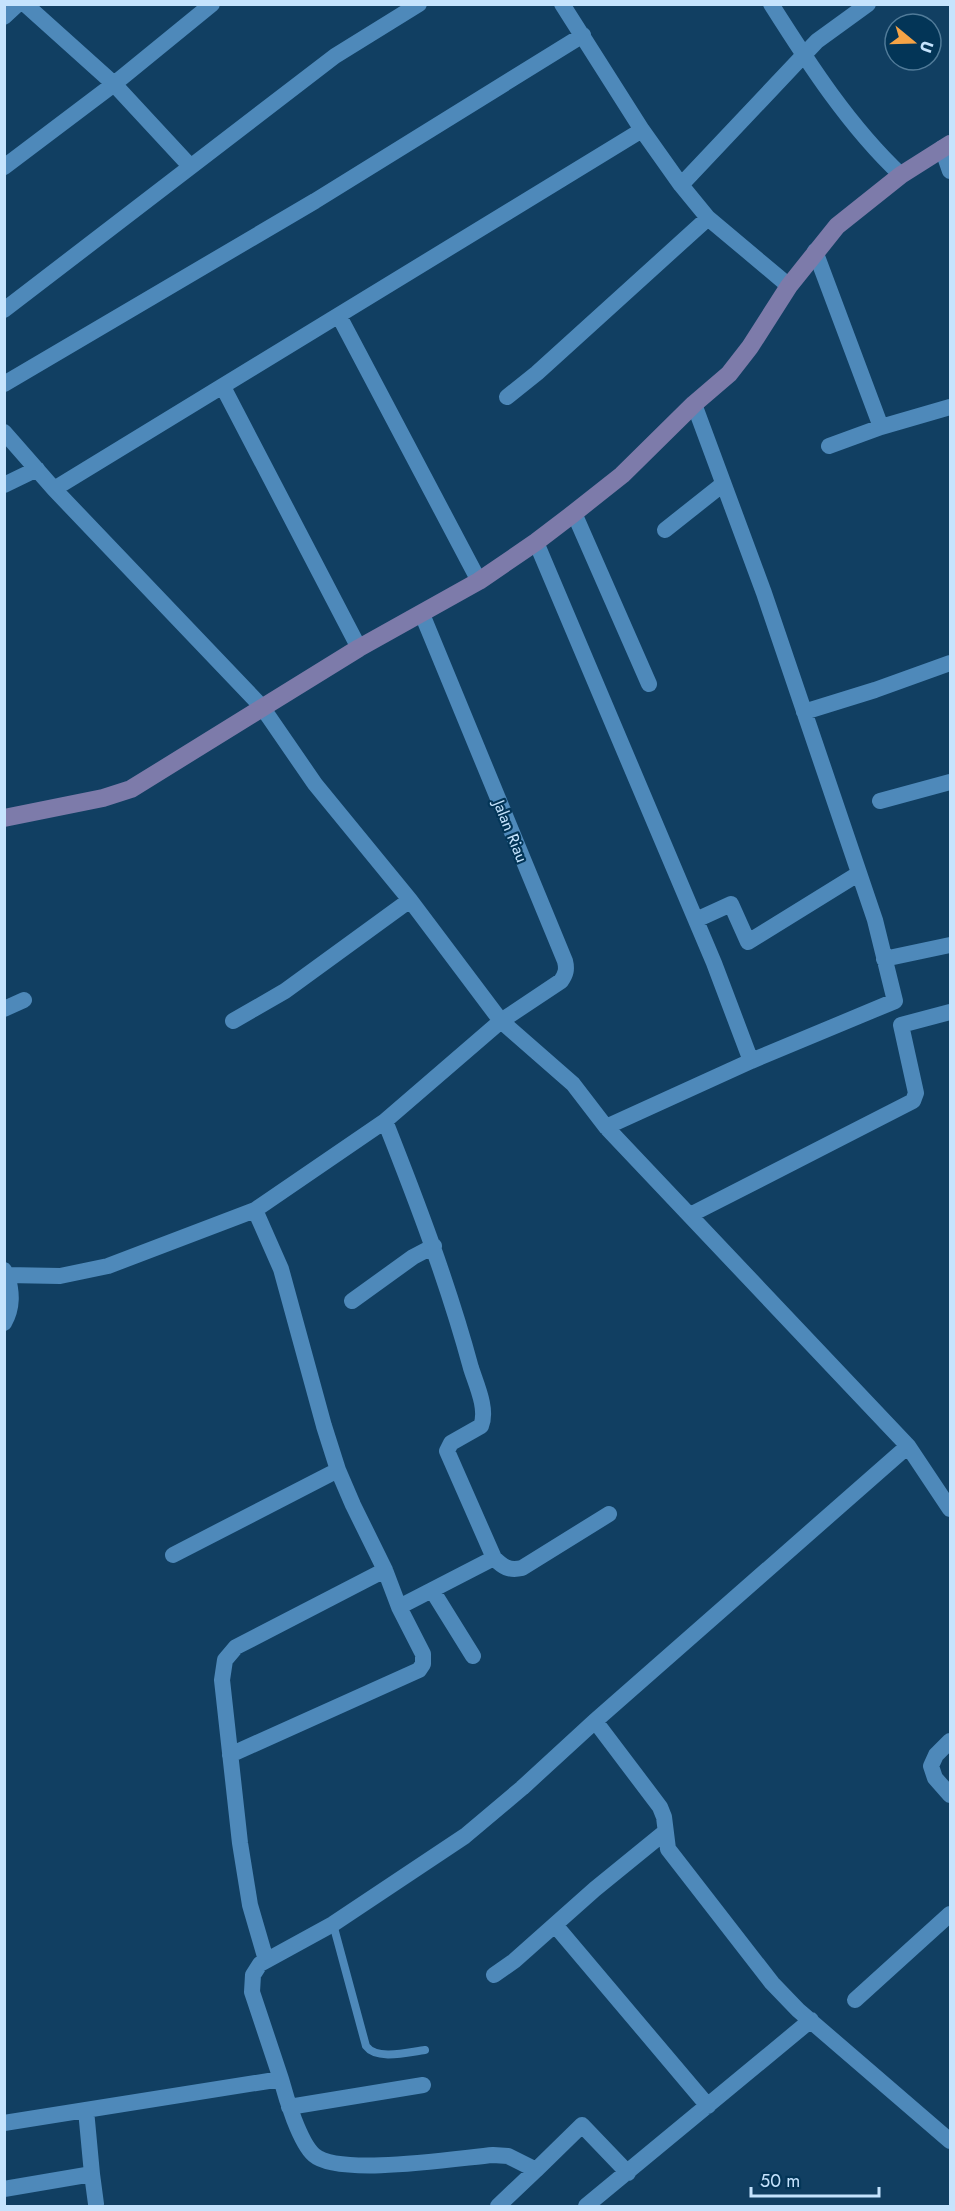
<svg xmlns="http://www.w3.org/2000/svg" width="955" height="2211" viewBox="0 0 955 2211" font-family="Jost,sans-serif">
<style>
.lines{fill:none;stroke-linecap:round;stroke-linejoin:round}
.lane{stroke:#4e89ba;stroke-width:8}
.street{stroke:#4e89ba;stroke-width:16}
.secondary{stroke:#7d7baa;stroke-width:18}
.labels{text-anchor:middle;stroke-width:4.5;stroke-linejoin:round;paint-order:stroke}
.street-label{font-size:16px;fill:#c5e3fd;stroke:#033557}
</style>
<rect width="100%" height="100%" fill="#113f62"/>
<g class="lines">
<!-- lane -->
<path class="lane" d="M333 1924 366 2046C377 2061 409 2052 425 2050"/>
<!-- street -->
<path class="street" d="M25 4 114 84 190 166
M562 4 642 130 681 185 708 218 789 286
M771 4C809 64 849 126 901 175
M4 17 18 4
M942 148 950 171
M4 167 114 84 212 4
M681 185 817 41 868 4
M815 251 881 427
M4 310 335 56 419 4
M339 316 479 581
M4 384 315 201 583 35
M223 387 359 648
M507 397 537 373 708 218
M4 432 54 489 262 707 315 784 410 900 501 1021 573 1084 606 1127 908 1446 950 1509
M829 446 881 427 950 407
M4 485 37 469
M54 489 642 130
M574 513 649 684
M665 530 723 484
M536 542 714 963 751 1061
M804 712 875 690 950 663
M880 801 950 782
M696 920 731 904 748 942 858 874
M884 959 950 945
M4 1009 24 1000
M233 1021 285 991 410 900
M385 1121C417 1202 448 1283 471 1368 476 1384 488 1409 481 1426L451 1443 447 1451 494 1558
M606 1127 751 1061 895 1001 875 920 764 593 694 404
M690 1215 913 1101 916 1093 901 1025 950 1012
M4 1270 7 1275 60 1276 108 1266 255 1210 385 1121 501 1021 561 981C566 974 567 969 565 961L422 614
M352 1301 413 1257 434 1246
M4 1323C13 1307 12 1292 7 1275
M173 1555 338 1470
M432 1590 473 1656
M399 1607 494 1558C503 1567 509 1571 522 1568L609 1514
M595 1721 660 1807 664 1817 668 1849 772 1983 798 2010 950 2141
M950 1741 936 1755 931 1766 935 1778 950 1795
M230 1755 419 1670 423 1664V1654L399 1607 385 1570 353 1505 338 1470 324 1426 281 1269 255 1210
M555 1925 708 2106
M266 1960 250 1905 240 1843 222 1680 225 1660 236 1647 385 1570
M494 1975 514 1961 595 1889 665 1832
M855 2000 950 1914
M281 2079C286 2098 300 2143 314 2155 339 2177 458 2158 493 2155L508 2156 536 2170 582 2125 628 2173
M289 2107 423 2085
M4 2123 281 2079 252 1992 253 1975 260 1964 333 1924 465 1836 522 1788 595 1721 908 1446
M92 2174 96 2204
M4 2189 92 2174 86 2110
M498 2206 536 2170
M586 2206 811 2020"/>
<!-- secondary -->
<path class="secondary" d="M4 818 103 798 131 789 359 648 479 581 536 542 574 513 622 475 694 404 729 374 750 347 789 286 837 226 901 175 950 144"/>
</g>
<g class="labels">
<!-- street labels -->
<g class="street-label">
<text transform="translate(511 831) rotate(68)" y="6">Jalan Riau</text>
</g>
</g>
<!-- border -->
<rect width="955" height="2211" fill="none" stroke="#c5e3fd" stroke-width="12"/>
<!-- north arrow -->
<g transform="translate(913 42) rotate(109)"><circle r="28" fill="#033557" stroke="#517b99" stroke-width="1.5"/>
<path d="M0-4.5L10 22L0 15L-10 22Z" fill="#f5a346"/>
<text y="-9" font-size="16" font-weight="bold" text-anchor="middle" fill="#c5e3fd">U</text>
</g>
<!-- scale -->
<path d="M751 2187v9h128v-9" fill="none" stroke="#c5e3fd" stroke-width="3"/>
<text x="760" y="2187" font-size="18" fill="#c5e3fd" stroke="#033557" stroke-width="4.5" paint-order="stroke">50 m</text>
</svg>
